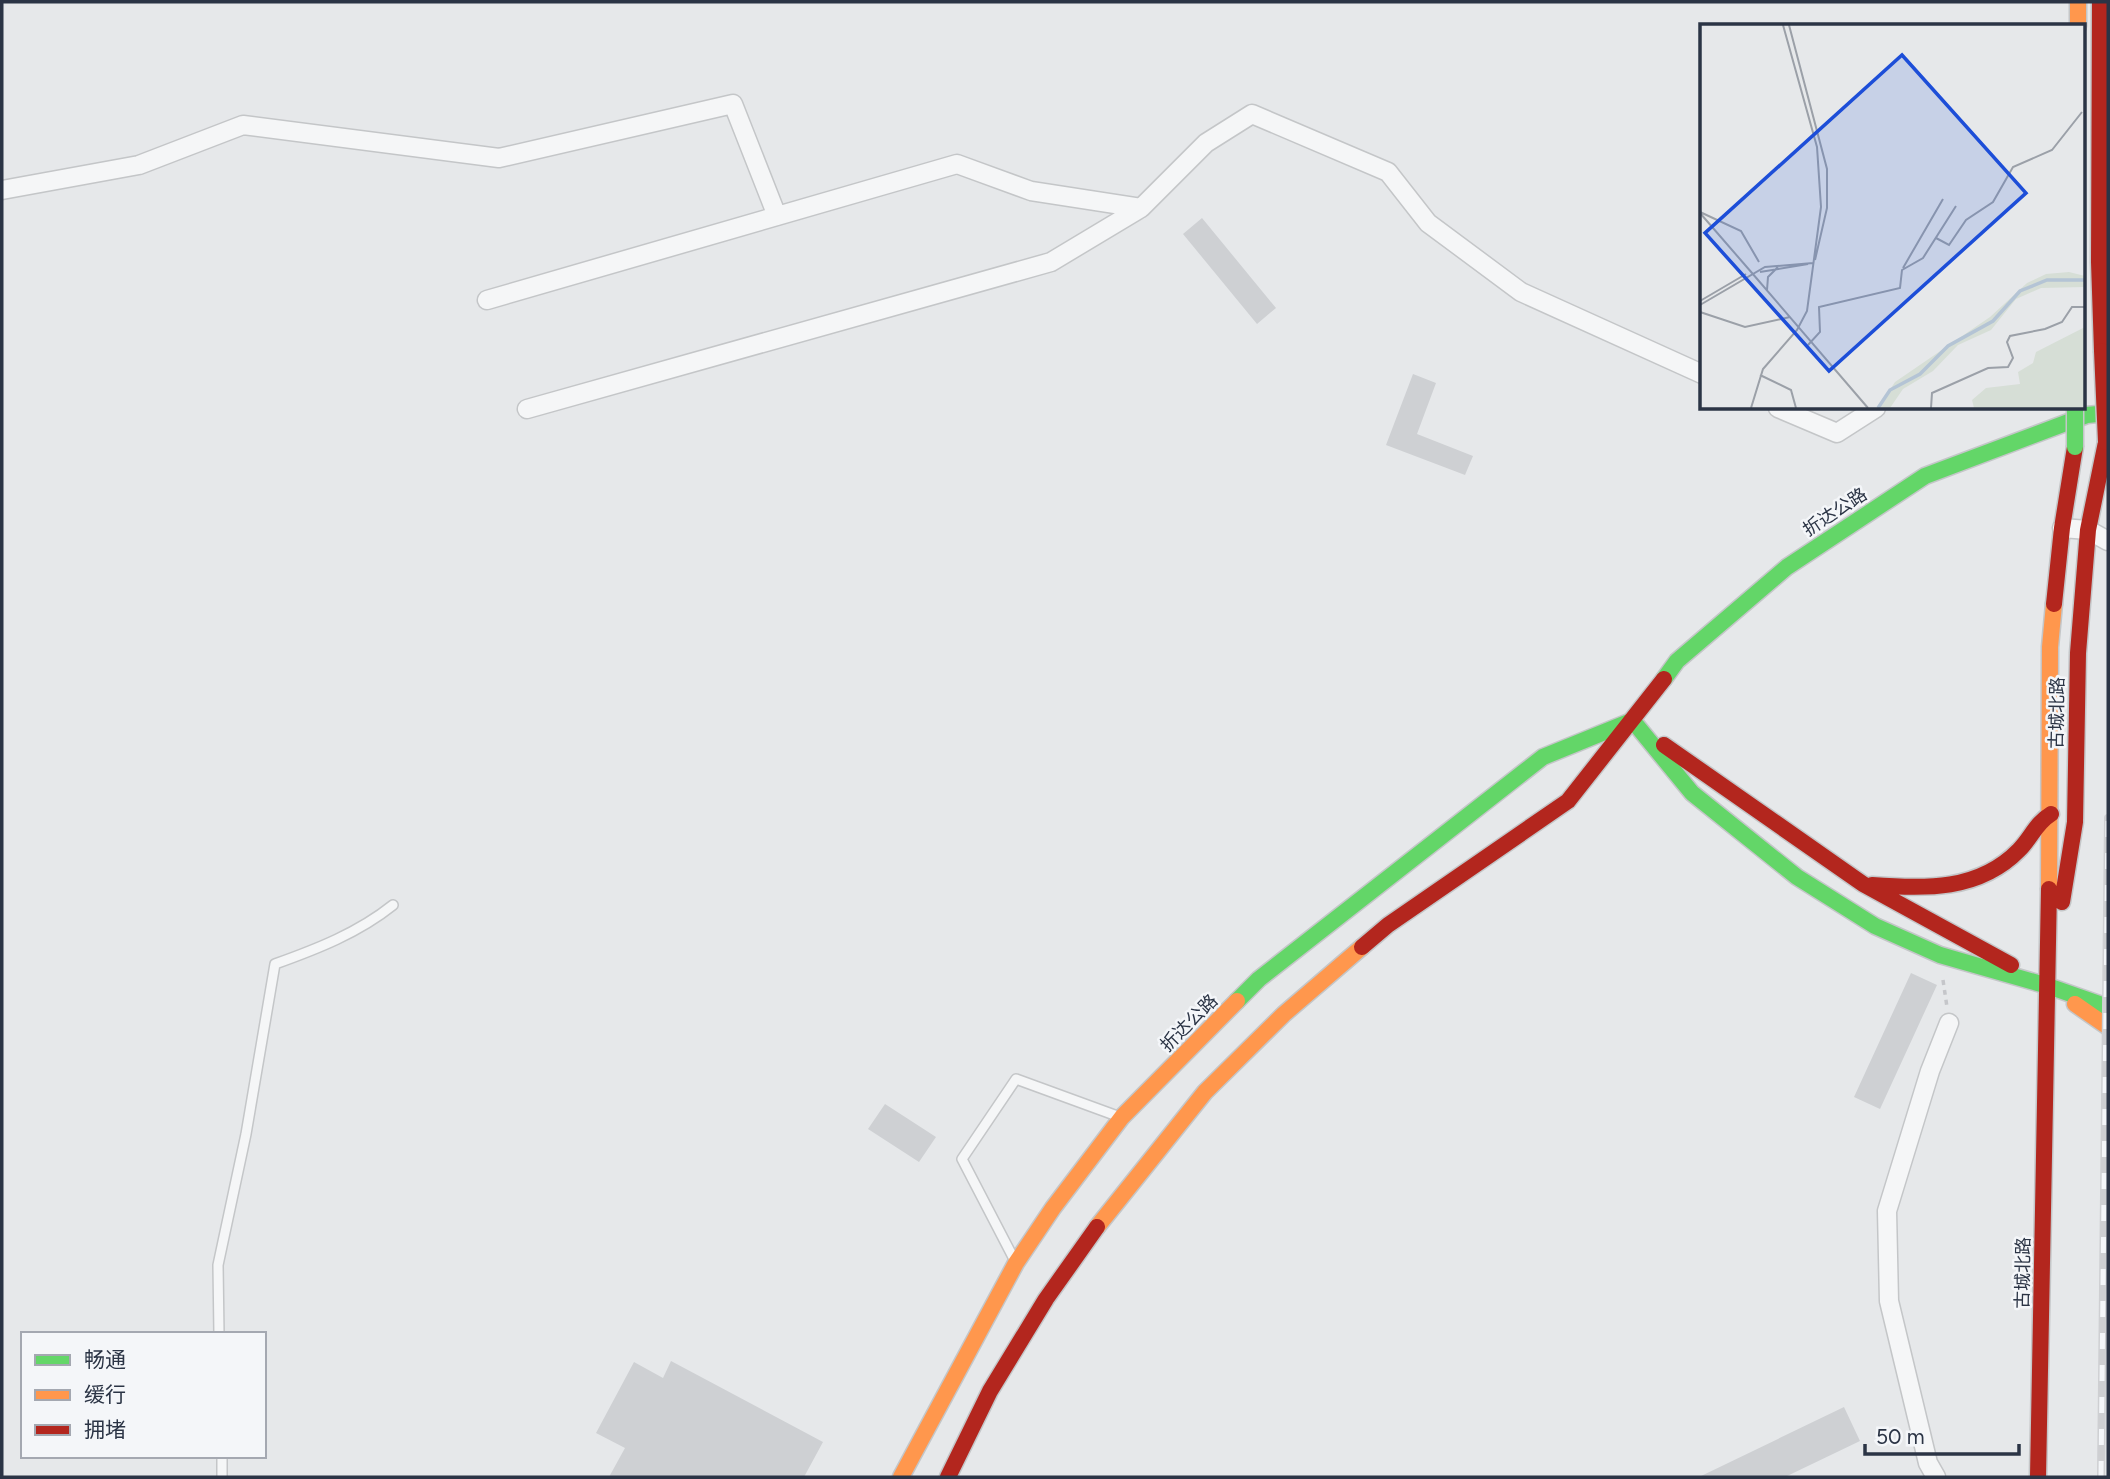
<svg xmlns="http://www.w3.org/2000/svg" width="2110" height="1479" viewBox="0 0 2110 1479" font-family="Figtree,'Noto Sans SC',sans-serif">
<style>
.building{fill:#ced0d3}
.lines{fill:none;stroke-linecap:round;stroke-linejoin:round}
.lane-casing{stroke:#c4c6c8;stroke-width:12}
.street-casing{stroke:#c4c6c8;stroke-width:21}
.fast-casing{stroke:#c4c6c8;stroke-width:19}
.slow-casing{stroke:#c4c6c8;stroke-width:19}
.jam-casing{stroke:#c4c6c8;stroke-width:19}
.path{stroke:#c5c6ca;stroke-width:3.5;stroke-dasharray:5 5;stroke-linecap:butt}
.lane{stroke:#f5f6f7;stroke-width:9}
.street{stroke:#f5f6f7;stroke-width:18}
.fast{stroke:#63d668;stroke-width:16}
.slow{stroke:#ff974d;stroke-width:16}
.jam{stroke:#b3261e;stroke-width:16}
.rail-casing{stroke:#cecfd2;stroke-width:8}
.rail{stroke:#f4f6f9;stroke-width:5;stroke-dasharray:16;stroke-linecap:butt}
.fast-bridge-casing{stroke:#c4c6c8;stroke-width:19;stroke-linecap:butt}
.jam-bridge-casing{stroke:#c4c6c8;stroke-width:19;stroke-linecap:butt}
.fast-bridge{stroke:#63d668;stroke-width:16}
.jam-bridge{stroke:#b3261e;stroke-width:16}
.labels{text-anchor:middle;stroke-width:5;stroke-linejoin:round;paint-order:stroke}
.street-label{font-size:18px;fill:#2b3445;stroke:#f4f6f9}
.inset-river{fill:none;stroke:#b4c4d5;stroke-width:3.5}
.inset-road{fill:none;stroke:#9ba0a8;stroke-width:2}
.view{fill:#1d4ed8;fill-opacity:0.15;stroke:#1d4ed8;stroke-width:3.5}
.inset-edge{fill:none;stroke:#2b3445;stroke-width:3.5}
</style>
<rect width="100%" height="100%" fill="#e6e8ea"/>
<!-- building -->
<path class="building" d="M1202 218 1276 308 1257 324 1183 234Z
M1413 374 1436 383 1417 434 1473 456 1465 475 1386 445Z
M1911 973 1937 985 1880 1109 1854 1097Z
M885 1104 936 1137 919 1162 868 1129Z
M671 1361 823 1442 804 1477H609L625 1448 596 1433 634 1362 663 1378Z
M1844 1407 1860 1441 1785 1477H1699Z"/>
<g class="lines">
<!-- lane casing -->
<g class="lane-casing">
<path id="lane" d="M1015 1261 962 1159 1016 1079 1120 1117
M219 1334 218 1265 246 1134 275 964C317 949 358 933 393 905
M222 1456V1477"/>
</g>
<!-- street casing -->
<g class="street-casing">
<path id="street" d="M2 190 139 165 243 125 499 158 733 104 777 216
M487 300 957 164 1031 191 1141 208 1206 143 1252 114 1388 172 1428 223 1521 292 1702 374
M1778 408 1837 433 1876 408
M527 409 1051 262 1141 208
M2062 528 2088 530 2108 541
M1936 1477 1928 1463 1889 1301 1887 1211 1930 1071 1949 1023"/>
</g>
<!-- fast casing -->
<g class="fast-casing">
<path id="fast" d="M1664 679 1677 661 1787 567 1925 476 2087 415 2108 413
M1633 721 1692 793 1797 877 1875 926 1940 955 2048 986 2108 1007
M1237 1001 1259 979 1543 757 1629 722"/>
</g>
<!-- slow casing -->
<g class="slow-casing">
<path id="slow" d="M2078 2V26
M2049 889 2050 647 2054 604
M2075 1004 2108 1027
M1097 1227 1205 1092 1284 1014 1362 947
M901 1477 1016 1263 1053 1208 1122 1117 1237 1001"/>
</g>
<!-- jam casing -->
<g class="jam-casing">
<path id="jam" d="M2100 2 2099 262 2102 351
M2054 604 2062 528 2075 447
M1664 745 1863 884 2011 965
M1872 885C1925 889 1979 891 2019 850 2031 838 2036 823 2051 814
M2062 902 2075 822 2078 653 2088 530 2106 442
M1362 947 1388 925 1568 801 1664 679
M948 1477 990 1391 1046 1299 1097 1227
M2038 1477 2049 889"/>
</g>
<!-- path -->
<path class="path" d="M1943 980 1947 1007"/>
<!-- lane -->
<use href="#lane" class="lane"/>
<!-- street -->
<use href="#street" class="street"/>
<!-- fast -->
<use href="#fast" class="fast"/>
<!-- slow -->
<use href="#slow" class="slow"/>
<!-- jam -->
<use href="#jam" class="jam"/>
<!-- rail casing -->
<g class="rail-casing">
<path id="rail" d="M2101 1477 2108 818"/>
</g>
<!-- rail -->
<use href="#rail" class="rail"/>
<!-- fast-bridge casing -->
<g class="fast-bridge-casing">
<path id="fast-bridge" d="M2075 408V447"/>
</g>
<!-- jam-bridge casing -->
<g class="jam-bridge-casing">
<path id="jam-bridge" d="M2102 351 2106 442"/>
</g>
<!-- fast-bridge -->
<use href="#fast-bridge" class="fast-bridge"/>
<!-- jam-bridge -->
<use href="#jam-bridge" class="jam-bridge"/>
</g>
<g class="labels">
<!-- street labels -->
<g class="street-label">
<text transform="translate(1835 512) rotate(-33)" y="6">折达公路</text>
<text transform="translate(2057 713) rotate(-89)" y="6">古城北路</text>
<text transform="translate(1189 1023) rotate(-45)" y="6">折达公路</text>
<text transform="translate(2023 1273) rotate(-89)" y="6">古城北路</text>
</g>
</g>
<!-- overview -->
<g transform="translate(1700 24)">
<rect width="385" height="385" fill="#e6e8ea"/>
<path d="M369 248 385 252V263L341 264 316 275 291 306 258 321 233 347 203 365 190 384H178L195 358 290 293 327 259 346 250ZM385 303V384H274L272 376 286 364 320 360 318 348 333 339 336 328Z" fill="#d6ded6"/>
<path class="inset-river" d="M178 384 190 366 220 350 248 322 293 297 320 267 347 256H385"/>
<path class="inset-road" d="M89 1 127 145V184L115 236M0 188 41 207 59 238M0 189 52 249M236 214 249 221 266 196 293 178 313 143 352 126 382 88M203 244 243 175M60 248 108 240M52 249 168 384M67 266 68 253 78 243M0 277 46 250M0 281 65 243 113 239M0 288 45 303 90 293M108 321 120 308 119 283 200 264 202 246 223 234 256 182M60 351 91 366 96 384M51 384 63 345 97 306 107 287 121 183 117 123 83 1M231 384 232 369 288 344 308 343 313 334 307 318 310 312 345 305 362 298 372 283H385"/>
<path class="view" d="M202 31 326 169 129 347 5 209Z"/>
<rect width="385" height="385" class="inset-edge"/>
</g>
<!-- border -->
<rect width="2110" height="1479" fill="none" stroke="#2b3445" stroke-width="7"/>
<!-- legend -->
<rect x="21" y="1332" width="245" height="126" fill="#f4f6f9" stroke="#a4a8b1" stroke-width="2"/>
<rect x="35" y="1355" width="35" height="10" fill="#63d668" stroke="#a4a8b1" stroke-width="2"/>
<text x="84" y="1367" font-size="21" fill="#2b3445">畅通</text>
<rect x="35" y="1390" width="35" height="10" fill="#ff974d" stroke="#a4a8b1" stroke-width="2"/>
<text x="84" y="1402" font-size="21" fill="#2b3445">缓行</text>
<rect x="35" y="1425" width="35" height="10" fill="#b3261e" stroke="#a4a8b1" stroke-width="2"/>
<text x="84" y="1437" font-size="21" fill="#2b3445">拥堵</text>
<!-- scale -->
<path d="M1865 1444v10h154v-10" fill="none" stroke="#2b3445" stroke-width="3.5"/>
<text x="1876" y="1444" font-size="21" fill="#2b3445" stroke="#f4f6f9" stroke-width="5" paint-order="stroke">50 m</text>
</svg>
